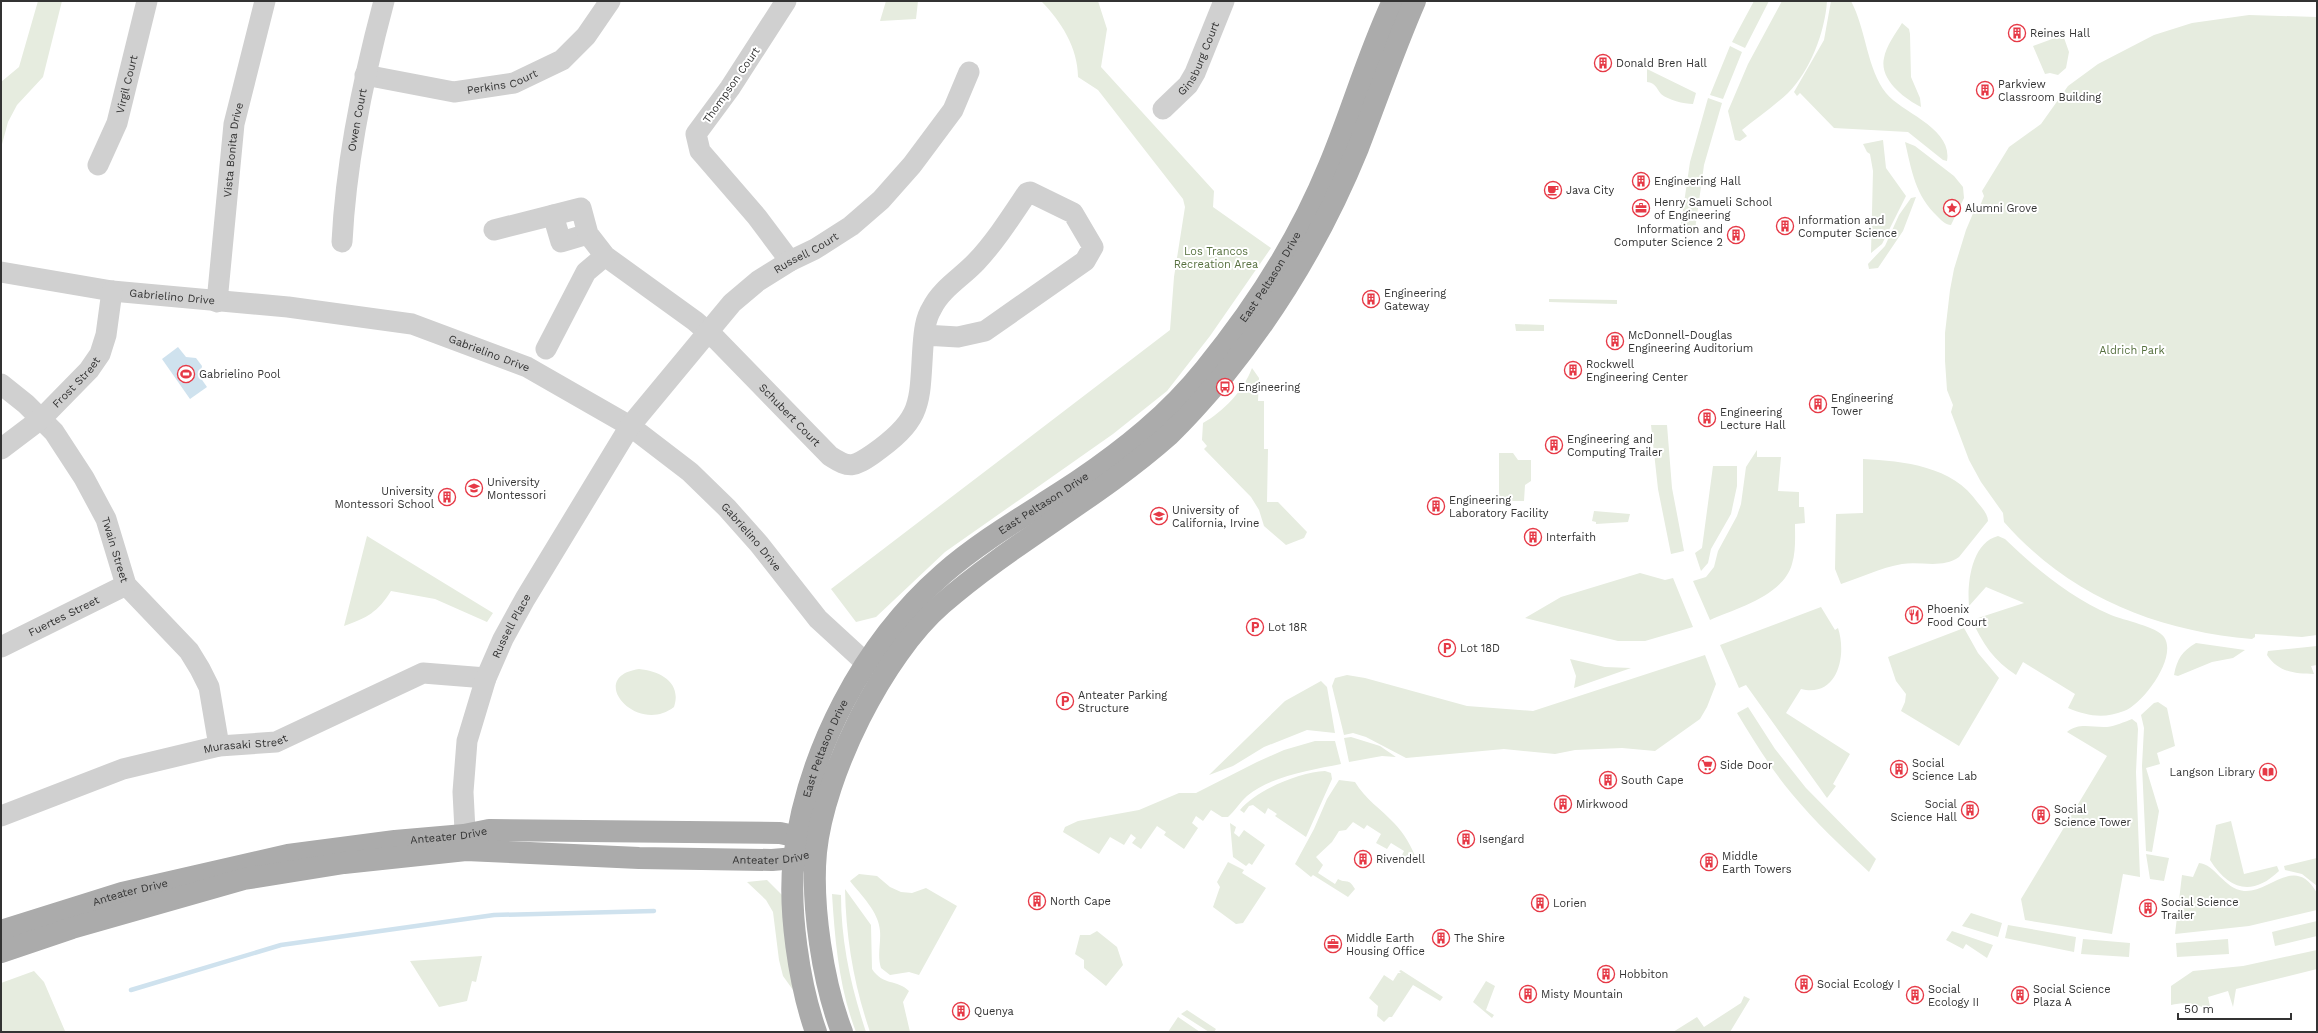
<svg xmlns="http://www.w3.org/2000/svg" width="2318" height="1033" viewBox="0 0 2318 1033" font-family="'Work Sans',sans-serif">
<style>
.green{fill:#e6ecdf}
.water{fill:#cfe2ee}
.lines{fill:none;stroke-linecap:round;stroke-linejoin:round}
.stream{stroke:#cfe2ee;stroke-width:4.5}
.minor{stroke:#d0d0d0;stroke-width:21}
.major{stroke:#ababab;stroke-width:22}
.labels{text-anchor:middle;stroke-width:4;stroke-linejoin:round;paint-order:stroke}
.poi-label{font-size:11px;fill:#333;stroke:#fff;text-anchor:start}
.street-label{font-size:11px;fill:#333;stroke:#fff}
.park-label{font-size:11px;fill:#56703f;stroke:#fff}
</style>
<rect width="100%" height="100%" fill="#fff"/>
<!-- green -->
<path class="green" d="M38 1H62L43 77 17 105 8 122 1 148V82L19 67Z
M886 1H918L916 19 880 21Z
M1041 1H1098L1107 29 1101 67 1214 191 1213 207 1271 248 1210 336 1167 391 1113 434 945 552 876 617 856 622 831 589 1170 330 1174 277 1185 207 1183 199 1098 90 1078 77C1078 48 1061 21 1041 1Z
M1754 1H1769L1745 48 1732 42Z
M1782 1H1827C1825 32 1810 71 1788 93 1774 106 1757 118 1742 130L1747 136 1740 141 1735 140 1728 111 1748 64Z
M1831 1H1851C1866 29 1867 70 1886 93 1902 113 1953 128 1947 161L1943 160 1908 132 1834 128 1800 93 1797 96 1794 92 1824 40Z
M2249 15 2317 17V635L2302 637 2255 634V637L2252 639C2156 631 2069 596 2004 522L2003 513 1981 482 1969 460 1951 412 1953 405 1947 390 1945 361V333L1950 290 1954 269 1966 230 1974 211 1980 206 1984 196 1982 191 2009 147 2041 124 2068 86 2098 64 2154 35 2192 23Z
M1902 23 1909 29 1910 34 1911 77 1920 98 1921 107C1905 99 1879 80 1884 58 1886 46 1896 33 1902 23Z
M2063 35 2069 52 2066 68 2058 75 2050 73 2045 74 2033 46Z
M1730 46 1742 52 1723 99 1710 95Z
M1647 69 1696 93 1693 104C1684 104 1668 100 1661 94 1656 88 1656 83 1647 82Z
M1708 98 1722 103 1704 165 1695 230H1680L1690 162Z
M1883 140 1886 168 1906 196 1882 244 1871 253 1873 171 1870 154 1867 152 1863 144Z
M1905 142 1915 146 1954 176 1963 187 1964 198 1951 225C1946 225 1942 221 1938 217 1915 195 1912 172 1905 142Z
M1916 197 1903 231 1878 268 1869 269 1868 264 1885 246 1899 215 1911 198Z
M1549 299 1617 300V304L1549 302Z
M1515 324 1544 325V331H1516Z
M1252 368 1259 378 1258 401H1264V449H1268L1267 502H1278L1307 532 1304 538 1286 545 1264 526 1259 510 1251 497 1204 449 1207 446 1202 440 1203 423C1223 412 1244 390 1252 368Z
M1651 425H1667L1672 488 1684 551 1671 554 1658 489Z
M1757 450V457H1781L1778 491 1799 492V507H1804L1805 523 1795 524C1795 537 1796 551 1792 564 1783 596 1737 608 1710 620L1693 581 1706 577 1714 567 1718 551 1737 516 1741 504 1746 467Z
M1499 453H1513L1518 460H1531V481L1525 485 1524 501H1501L1499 497Z
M1863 459C1904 461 1953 466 1978 503 1982 508 1988 514 1988 521L1959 557C1942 569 1921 561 1902 564 1880 568 1862 577 1841 584L1835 569 1836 514 1863 513Z
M1713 466H1737V486L1731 514 1711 549 1708 563 1701 571 1695 553 1702 548Z
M1594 511 1630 514 1628 522 1596 524V522L1592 521Z
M367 536 493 613 487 622 435 599 391 591C378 612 367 618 344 626Z
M1998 536 2005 539C2037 570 2070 597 2111 615 2123 620 2158 627 2164 637 2178 657 2143 704 2124 711 2104 719 2087 716 2068 708L2075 694 2023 662 2016 675C1994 661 1982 643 1972 620L2024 603 1986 587 1969 606C1967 584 1971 543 1998 536Z
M1640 573 1665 580 1673 578 1693 627 1645 641H1618L1525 618 1561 597Z
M1821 607 1835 630 1838 628C1847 655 1838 698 1801 689L1786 713 1850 754 1833 784 1836 786 1827 798 1746 685 1739 688 1720 645Z
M1964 628 1978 653 1999 678 1959 746 1901 711 1905 702 1906 694 1896 681 1888 657Z
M2196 643 2245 650 2233 658 2212 662 2178 676 2174 675C2177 659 2182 651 2196 643Z
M2317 646V665L2311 666 2314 674C2295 674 2278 672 2267 655L2268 651Z
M1705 655 1716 684 1707 707 1700 719 1655 751 1622 748 1575 750 1555 754 1504 749 1406 758 1366 737 1353 733 1344 735 1332 686 1335 678 1347 675 1365 678 1467 706 1533 711Z
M1570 659 1605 667 1631 668 1574 688 1576 676Z
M639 669C661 671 682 683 674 707 637 736 585 677 639 669Z
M1321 681 1327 687 1335 733 1307 730 1264 747 1233 766 1209 775 1285 701Z
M2158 702 2167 708 2175 746 2157 753 2160 764 2146 768 2159 811 2152 852 2146 851 2142 766 2144 728 2141 715 2154 703Z
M1748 707 1775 749 1806 788 1876 859 1869 872C1842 847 1815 822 1792 794 1771 769 1754 741 1737 713Z
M2132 719 2137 723 2138 729 2136 772 2140 877 2123 874 2112 934 2025 920 2021 899 2107 756 2067 732C2079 722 2093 728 2107 727 2116 726 2124 722 2132 719Z
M1351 737 1380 746 1396 757 1382 756 1349 762 1344 738Z
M1315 741H1335L1341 764C1311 770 1271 776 1247 796 1240 802 1235 811 1228 817H1222L1211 810 1203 821 1196 816 1192 823 1198 828 1184 849 1164 835 1166 832 1157 826 1141 849 1132 843 1136 838 1131 834 1124 845 1110 837 1099 854 1063 832 1065 827 1078 821 1139 810 1179 793H1196L1257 762 1284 750Z
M1325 771 1331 773 1332 779 1306 837 1275 816 1277 814 1268 808 1265 814 1253 805 1249 806 1244 813 1240 810C1256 790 1300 772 1325 771Z
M1339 780 1355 782C1365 799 1381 809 1394 823 1404 833 1412 847 1417 861V864L1402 855 1404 851 1391 843 1387 849 1376 843 1381 834 1367 825 1364 829 1353 822 1346 830 1339 831 1332 842 1316 857 1323 865 1318 873 1335 884 1338 879C1346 884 1348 877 1355 889L1348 897 1313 875 1311 877 1295 864 1314 829 1327 799Z
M2231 821 2244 874 2277 866 2279 871C2252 897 2229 890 2210 860L2216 825Z
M1230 823 1236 827 1234 833 1239 837 1244 830 1265 845 1252 865 1249 863 1246 866 1233 857Z
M2146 854 2169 858 2164 881 2150 879Z
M2317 858V886L2302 874 2285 870 2284 866Z
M1228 862 1244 870 1242 873 1266 888 1243 923 1236 924 1213 907 1220 887 1217 882Z
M2199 863C2215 864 2224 889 2244 891 2270 893 2295 854 2317 893V910L2249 926 2175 934 2182 875 2193 877Z
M859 874 877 876 890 887 901 892 912 893 926 888 957 906 919 975 909 972 890 975 881 968C877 955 881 944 880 931 879 912 861 895 850 881Z
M767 880 784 897 793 990 783 976 779 960 773 912 766 900 747 882Z
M845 889 871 925 872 969C883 986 897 979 909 991L903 1002 910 1032H870C854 985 846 939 845 889Z
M832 894 841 895C841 942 851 987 866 1032H856C839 988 835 941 832 894Z
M1971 913 2002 923 1998 937 1962 926Z
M2317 921V936L2275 946 2272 932Z
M2008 925 2076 937 2074 952 2005 938Z
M1097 931 1117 947 1123 965 1106 986 1084 968V960L1075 954 1080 935H1090Z
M1952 931 1993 945 1987 958 1966 944 1963 949 1946 940Z
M2083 939 2130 943 2129 957 2081 954Z
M2228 939 2229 954 2177 957 2176 943Z
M2317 950V969L2236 989 2233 1007 2228 991 2208 997 2211 1011C2197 1004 2188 1001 2171 1005V986L2193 971 2243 966Z
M482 956 476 982 472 981 467 1001 439 1007 410 961Z
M1401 970 1443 997 1440 1001 1413 985 1392 1017H1389L1384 1022 1377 1016 1378 1006 1369 998 1384 975 1393 981 1398 973H1401L1399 971Z
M34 971 44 982 65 1031 1 1032V983Z
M1486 981 1495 986 1486 1010 1494 1015 1492 1018 1473 1002Z
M1744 996 1750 999 1730 1032H1673L1697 1017 1704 1027 1741 1003Z
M1187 1010 1216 1029 1214 1032H1209L1181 1014Z
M1178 1017 1200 1032H1168Z"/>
<!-- water -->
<path class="water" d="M178 347 186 357 196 358 202 366 200 377 207 387 190 399 162 359Z"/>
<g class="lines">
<!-- stream -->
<path class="stream" d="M131 990 281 945 494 915 654 911"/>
<!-- minor -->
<g class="minor">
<path d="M786 1 730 88 696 134 700 151 757 217 790 261"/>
<path id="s1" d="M365 75 454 92 514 83 562 60 586 36 610 1"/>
<path id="s2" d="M1163 109 1188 85 1195 73 1224 1"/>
<path id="s3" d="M98 165 117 123 147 1"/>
<path d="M553 215 561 242 588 234"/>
<path id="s4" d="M494 230 581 208 588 234 605 256 695 321 717 340 830 456C850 469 854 467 873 454 924 418 919 404 923 346 924 333 925 319 932 308 941 289 962 277 976 262 995 242 1011 217 1027 193L1030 192 1073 213 1093 247 1085 261 985 331 958 337 924 335"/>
<path id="s5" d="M342 242C346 161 363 79 384 1"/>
<path id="s6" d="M1 272 112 291 288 307 412 324 527 367 630 426 690 472 727 508 759 544 818 619 867 664"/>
<path id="s7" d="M217 302 234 124 265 1"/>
<path d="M546 349 586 272 605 256"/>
<path id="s8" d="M1 384 26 404 54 432 84 478 106 519 126 585 189 651 200 669 209 687 219 746"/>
<path id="s9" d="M1 449 42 418 89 370 100 354 106 335 112 291"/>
<path id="s10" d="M1 647 126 585"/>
<path id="s11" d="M1 816 123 769 219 746 276 742 423 673 486 678"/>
<path id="s12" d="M466 850 463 792 467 741 486 678 503 639 525 599 630 426 732 303 758 281 790 261 815 249 851 226 881 200 912 165 953 110 969 72"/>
</g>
<!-- major -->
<g class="major">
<path id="s13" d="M1 931 122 893 288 855 395 841 464 835 489 830 780 833 799 837 811 846"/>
<path id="s14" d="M1 952 72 928 244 879 344 863 466 850 639 858 772 860 795 858 808 854"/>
<path id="s15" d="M816 1032C799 984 788 909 794 858 807 752 863 644 943 574 984 538 1033 511 1078 481 1125 449 1169 414 1205 369 1255 308 1299 239 1329 166 1352 111 1368 54 1393 1"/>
<path d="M842 1032C823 983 811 905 816 852 824 774 883 655 942 604 1013 542 1098 498 1169 435 1189 416 1207 395 1224 375 1280 306 1325 229 1358 148 1377 99 1394 49 1415 1"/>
</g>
</g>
<!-- icons -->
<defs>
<g id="building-ring" transform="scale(0.9)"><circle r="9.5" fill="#fff" stroke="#e63946" stroke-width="1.5"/><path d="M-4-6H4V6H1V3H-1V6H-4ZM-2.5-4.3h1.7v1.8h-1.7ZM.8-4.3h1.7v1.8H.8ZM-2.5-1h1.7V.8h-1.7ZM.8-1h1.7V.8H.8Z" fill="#e63946"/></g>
<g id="cafe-ring" transform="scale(0.9)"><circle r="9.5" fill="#fff" stroke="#e63946" stroke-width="1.5"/><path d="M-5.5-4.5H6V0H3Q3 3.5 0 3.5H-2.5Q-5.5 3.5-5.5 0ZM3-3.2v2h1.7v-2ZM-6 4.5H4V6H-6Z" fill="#e63946"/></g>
<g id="office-ring" transform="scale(0.9)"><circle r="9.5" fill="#fff" stroke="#e63946" stroke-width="1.5"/><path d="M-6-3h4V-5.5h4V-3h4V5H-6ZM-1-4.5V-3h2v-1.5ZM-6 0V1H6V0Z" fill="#e63946"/></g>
<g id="sight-ring" transform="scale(0.9)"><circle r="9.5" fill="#fff" stroke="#e63946" stroke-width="1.5"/><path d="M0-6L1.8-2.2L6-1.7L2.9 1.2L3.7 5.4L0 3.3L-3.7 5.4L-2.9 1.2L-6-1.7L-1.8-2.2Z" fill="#e63946"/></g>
<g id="stadium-ring" transform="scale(0.9)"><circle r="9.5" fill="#fff" stroke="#e63946" stroke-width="1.5"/><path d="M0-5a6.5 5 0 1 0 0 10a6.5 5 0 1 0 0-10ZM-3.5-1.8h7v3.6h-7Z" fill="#e63946"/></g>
<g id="bus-ring" transform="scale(0.9)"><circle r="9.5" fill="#fff" stroke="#e63946" stroke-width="1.5"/><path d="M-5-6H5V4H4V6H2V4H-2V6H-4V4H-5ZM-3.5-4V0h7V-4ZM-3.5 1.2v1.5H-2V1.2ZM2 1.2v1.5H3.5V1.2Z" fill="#e63946"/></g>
<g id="school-ring" transform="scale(0.9)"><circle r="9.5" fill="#fff" stroke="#e63946" stroke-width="1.5"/><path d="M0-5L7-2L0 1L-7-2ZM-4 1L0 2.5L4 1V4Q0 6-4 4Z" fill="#e63946"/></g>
<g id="university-ring" transform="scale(0.9)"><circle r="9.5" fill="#fff" stroke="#e63946" stroke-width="1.5"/><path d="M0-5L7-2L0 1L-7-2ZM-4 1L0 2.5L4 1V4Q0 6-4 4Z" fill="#e63946"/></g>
<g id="restaurant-ring" transform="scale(0.9)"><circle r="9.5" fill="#fff" stroke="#e63946" stroke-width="1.5"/><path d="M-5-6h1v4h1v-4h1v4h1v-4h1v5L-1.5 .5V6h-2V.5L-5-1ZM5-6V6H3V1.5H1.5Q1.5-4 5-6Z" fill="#e63946"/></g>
<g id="parking-ring" transform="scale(0.9)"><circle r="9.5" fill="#fff" stroke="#e63946" stroke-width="1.5"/><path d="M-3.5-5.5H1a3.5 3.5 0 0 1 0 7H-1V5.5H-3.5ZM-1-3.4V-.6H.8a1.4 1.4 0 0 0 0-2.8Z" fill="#e63946"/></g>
<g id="supermarket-ring" transform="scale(0.9)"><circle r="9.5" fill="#fff" stroke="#e63946" stroke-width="1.5"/><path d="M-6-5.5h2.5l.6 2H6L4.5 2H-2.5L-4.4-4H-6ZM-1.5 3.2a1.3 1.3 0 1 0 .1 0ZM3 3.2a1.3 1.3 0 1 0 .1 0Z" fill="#e63946"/></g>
<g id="library-ring" transform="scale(0.9)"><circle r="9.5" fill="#fff" stroke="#e63946" stroke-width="1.5"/><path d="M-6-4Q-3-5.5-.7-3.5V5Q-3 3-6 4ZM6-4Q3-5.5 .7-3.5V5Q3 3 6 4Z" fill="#e63946"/></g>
</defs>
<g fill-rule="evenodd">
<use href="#building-ring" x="2017" y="33"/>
<use href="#building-ring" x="1603" y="63"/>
<use href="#building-ring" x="1985" y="90"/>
<use href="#building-ring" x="1641" y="181"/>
<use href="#cafe-ring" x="1553" y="190"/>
<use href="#office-ring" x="1641" y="208"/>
<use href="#sight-ring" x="1952" y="208"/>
<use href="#building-ring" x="1785" y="226"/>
<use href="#building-ring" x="1736" y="235"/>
<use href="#building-ring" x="1371" y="299"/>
<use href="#building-ring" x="1615" y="341"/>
<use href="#building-ring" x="1573" y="370"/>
<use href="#stadium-ring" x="186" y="374"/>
<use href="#bus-ring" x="1225" y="387"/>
<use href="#building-ring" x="1818" y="404"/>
<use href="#building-ring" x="1707" y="418"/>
<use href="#building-ring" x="1554" y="445"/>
<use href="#school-ring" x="474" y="488"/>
<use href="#building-ring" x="447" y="497"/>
<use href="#building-ring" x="1436" y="506"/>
<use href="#university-ring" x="1159" y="516"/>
<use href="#building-ring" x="1533" y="537"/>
<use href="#restaurant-ring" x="1914" y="615"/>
<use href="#parking-ring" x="1255" y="627"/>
<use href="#parking-ring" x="1447" y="648"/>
<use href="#parking-ring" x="1065" y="701"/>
<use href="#supermarket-ring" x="1707" y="765"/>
<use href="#building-ring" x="1899" y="769"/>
<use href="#library-ring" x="2268" y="772"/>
<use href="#building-ring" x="1608" y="780"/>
<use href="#building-ring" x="1563" y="804"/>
<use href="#building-ring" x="1970" y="810"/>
<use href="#building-ring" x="2041" y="815"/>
<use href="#building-ring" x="1466" y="839"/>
<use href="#building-ring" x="1363" y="859"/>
<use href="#building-ring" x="1709" y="862"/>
<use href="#building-ring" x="1037" y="901"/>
<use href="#building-ring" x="1540" y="903"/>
<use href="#building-ring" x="2148" y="908"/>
<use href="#building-ring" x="1441" y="938"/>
<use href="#office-ring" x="1333" y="944"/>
<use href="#building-ring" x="1606" y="974"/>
<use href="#building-ring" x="1804" y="984"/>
<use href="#building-ring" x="1528" y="994"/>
<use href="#building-ring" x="1915" y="995"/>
<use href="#building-ring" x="2020" y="995"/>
<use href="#building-ring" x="961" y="1011"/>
</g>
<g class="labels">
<!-- poi labels -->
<g class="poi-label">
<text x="2030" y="37">Reines Hall</text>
<text x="1616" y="67">Donald Bren Hall</text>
<text x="1998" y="88">Parkview<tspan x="1998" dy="13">Classroom Building</tspan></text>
<text x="1654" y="185">Engineering Hall</text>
<text x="1566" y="194">Java City</text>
<text x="1654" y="206">Henry Samueli School<tspan x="1654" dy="13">of Engineering</tspan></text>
<text x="1965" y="212">Alumni Grove</text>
<text x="1798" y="224">Information and<tspan x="1798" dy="13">Computer Science</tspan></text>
<text x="1723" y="233" text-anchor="end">Information and<tspan x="1723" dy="13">Computer Science 2</tspan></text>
<text x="1384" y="297">Engineering<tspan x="1384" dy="13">Gateway</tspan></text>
<text x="1628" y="339">McDonnell-Douglas<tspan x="1628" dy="13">Engineering Auditorium</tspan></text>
<text x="1586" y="368">Rockwell<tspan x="1586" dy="13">Engineering Center</tspan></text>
<text x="199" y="378">Gabrielino Pool</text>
<text x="1238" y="391">Engineering</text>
<text x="1831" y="402">Engineering<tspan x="1831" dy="13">Tower</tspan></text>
<text x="1720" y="416">Engineering<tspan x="1720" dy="13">Lecture Hall</tspan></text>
<text x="1567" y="443">Engineering and<tspan x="1567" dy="13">Computing Trailer</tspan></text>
<text x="487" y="486">University<tspan x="487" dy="13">Montessori</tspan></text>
<text x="434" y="495" text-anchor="end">University<tspan x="434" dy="13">Montessori School</tspan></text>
<text x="1449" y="504">Engineering<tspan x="1449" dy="13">Laboratory Facility</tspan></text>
<text x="1172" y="514">University of<tspan x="1172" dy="13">California, Irvine</tspan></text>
<text x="1546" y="541">Interfaith</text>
<text x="1927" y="613">Phoenix<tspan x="1927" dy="13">Food Court</tspan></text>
<text x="1268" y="631">Lot 18R</text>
<text x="1460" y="652">Lot 18D</text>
<text x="1078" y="699">Anteater Parking<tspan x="1078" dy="13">Structure</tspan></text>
<text x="1912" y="767">Social<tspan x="1912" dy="13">Science Lab</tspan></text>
<text x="1720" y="769">Side Door</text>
<text x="2255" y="776" text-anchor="end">Langson Library</text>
<text x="1621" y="784">South Cape</text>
<text x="1576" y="808">Mirkwood</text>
<text x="1957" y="808" text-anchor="end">Social<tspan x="1957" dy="13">Science Hall</tspan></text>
<text x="2054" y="813">Social<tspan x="2054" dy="13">Science Tower</tspan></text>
<text x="1479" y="843">Isengard</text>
<text x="1722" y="860">Middle<tspan x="1722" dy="13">Earth Towers</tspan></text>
<text x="1376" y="863">Rivendell</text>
<text x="1050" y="905">North Cape</text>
<text x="2161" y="906">Social Science<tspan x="2161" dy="13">Trailer</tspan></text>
<text x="1553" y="907">Lorien</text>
<text x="1346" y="942">Middle Earth<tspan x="1346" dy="13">Housing Office</tspan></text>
<text x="1454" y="942">The Shire</text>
<text x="1619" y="978">Hobbiton</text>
<text x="1817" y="988">Social Ecology I</text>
<text x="1928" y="993">Social<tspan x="1928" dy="13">Ecology II</tspan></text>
<text x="2033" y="993">Social Science<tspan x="2033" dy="13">Plaza A</tspan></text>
<text x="1541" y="998">Misty Mountain</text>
<text x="974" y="1015">Quenya</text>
</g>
<!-- street labels -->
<g class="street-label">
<text dy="4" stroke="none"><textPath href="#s2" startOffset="63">Ginsburg Court</textPath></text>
<text dy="4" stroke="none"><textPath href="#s1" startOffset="140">Perkins Court</textPath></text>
<text dy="4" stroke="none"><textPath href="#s3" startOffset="86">Virgil Court</textPath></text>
<text transform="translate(731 85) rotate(-55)" y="4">Thompson Court</text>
<text dy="4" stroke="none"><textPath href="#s5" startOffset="123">Owen Court</textPath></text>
<text dy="4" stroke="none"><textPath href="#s7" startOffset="153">Vista Bonita Drive</textPath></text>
<text dy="4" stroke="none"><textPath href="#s12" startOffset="715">Russell Court</textPath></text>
<text dy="4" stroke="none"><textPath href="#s15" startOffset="951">East Peltason Drive</textPath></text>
<text dy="4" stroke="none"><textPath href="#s6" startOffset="173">Gabrielino Drive</textPath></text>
<text dy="4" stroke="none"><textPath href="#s6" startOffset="497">Gabrielino Drive</textPath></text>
<text dy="4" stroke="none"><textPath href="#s9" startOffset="101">Frost Street</textPath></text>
<text dy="4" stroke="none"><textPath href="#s4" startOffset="389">Schubert Court</textPath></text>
<text dy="4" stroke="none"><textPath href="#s15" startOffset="627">East Peltason Drive</textPath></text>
<text dy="4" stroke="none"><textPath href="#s6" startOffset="821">Gabrielino Drive</textPath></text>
<text dy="4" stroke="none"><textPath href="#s8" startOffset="205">Twain Street</textPath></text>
<text dy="4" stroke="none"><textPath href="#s10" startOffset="70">Fuertes Street</textPath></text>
<text dy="4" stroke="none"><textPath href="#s12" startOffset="233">Russell Place</textPath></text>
<text dy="4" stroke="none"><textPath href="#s11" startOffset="256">Murasaki Street</textPath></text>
<text dy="4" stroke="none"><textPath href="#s15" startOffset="291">East Peltason Drive</textPath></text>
<text dy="4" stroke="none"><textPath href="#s13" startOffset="459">Anteater Drive</textPath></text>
<text dy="4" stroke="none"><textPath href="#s14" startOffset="783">Anteater Drive</textPath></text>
<text dy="4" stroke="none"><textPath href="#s13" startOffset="135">Anteater Drive</textPath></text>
</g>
<!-- park labels -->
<g class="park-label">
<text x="1216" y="255">Los Trancos<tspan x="1216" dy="13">Recreation Area</tspan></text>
<text x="2132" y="354">Aldrich Park</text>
</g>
</g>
<!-- border -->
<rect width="2318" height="1033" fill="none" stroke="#333333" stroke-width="4"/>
<!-- scale -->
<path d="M2178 1013v6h113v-6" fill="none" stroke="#333333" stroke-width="2"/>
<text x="2184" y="1013" font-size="12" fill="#333333" stroke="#ffffff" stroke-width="3" paint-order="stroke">50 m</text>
</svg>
